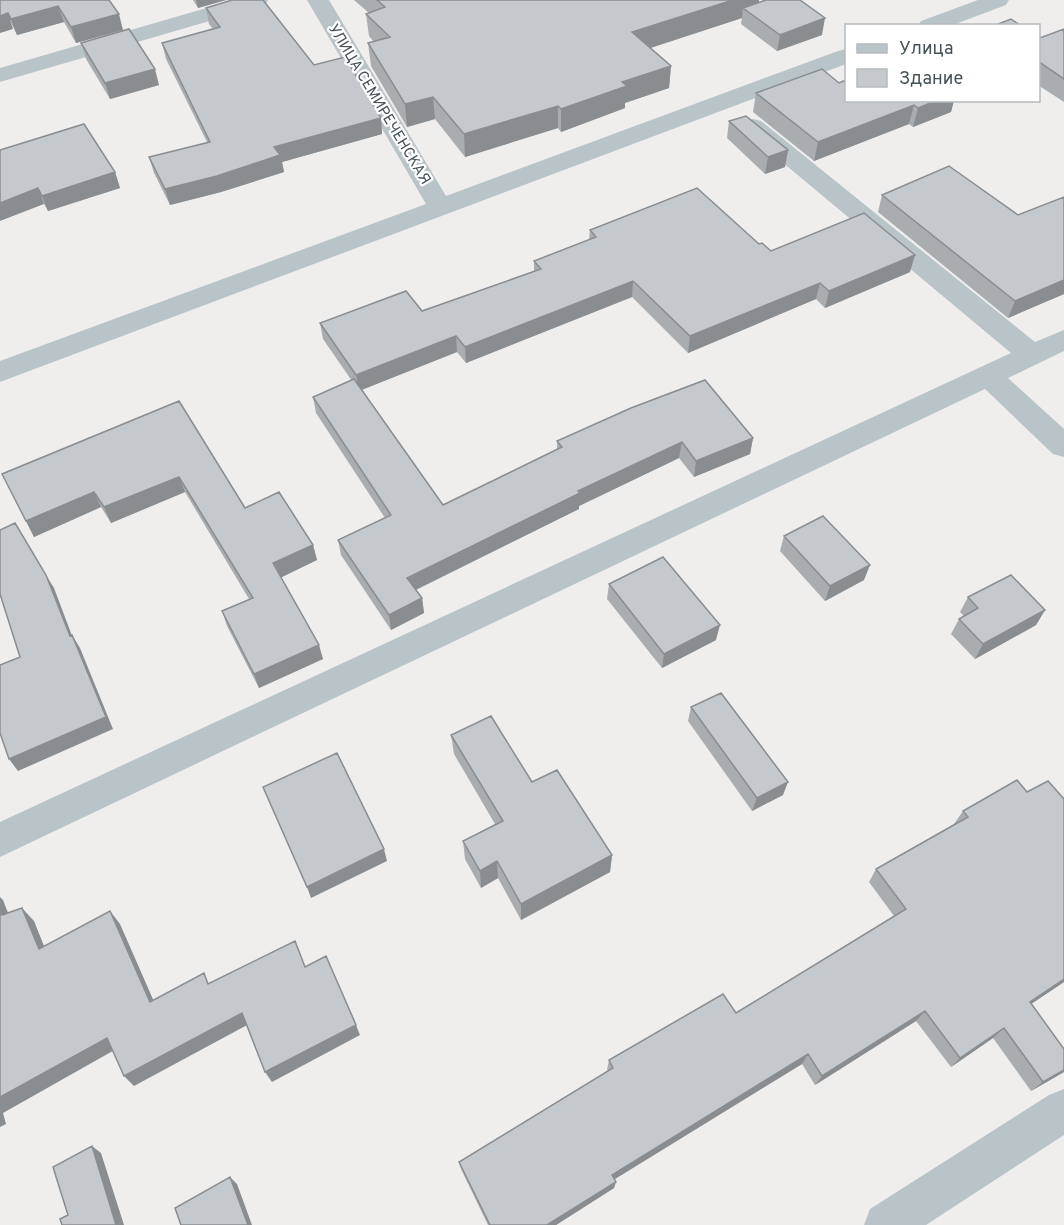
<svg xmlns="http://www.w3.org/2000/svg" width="1064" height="1225" viewBox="0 0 1064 1225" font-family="Overpass,sans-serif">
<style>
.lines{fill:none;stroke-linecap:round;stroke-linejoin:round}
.minor{fill:#b9c4c9;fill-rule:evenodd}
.wall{fill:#a9adb0}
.shaded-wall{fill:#898d90}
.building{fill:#c4c9cd;stroke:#898d90;stroke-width:1.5}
.labels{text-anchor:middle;stroke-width:4.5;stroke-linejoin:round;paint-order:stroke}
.far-street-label{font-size:15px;fill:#465359;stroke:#fff}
</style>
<rect width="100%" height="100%" fill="#f0eded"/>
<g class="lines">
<!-- minor -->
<path class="minor" d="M234 0H268L265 5 0 82V68Z
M307 0H329L446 196 838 51 846 49V64L0 382V361L426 204Z
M978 0H1009L1006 5 950 26H918L921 21Z
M753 119 761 121 1035 342 1064 330V351L1008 378 1064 429V457L1053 454 985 389 0 857V822L1011 353 745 131 741 126 745 121Z
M1064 1089V1135L926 1225H864L870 1209 1049 1095Z"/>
</g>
<!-- wall -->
<path class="wall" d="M0 0H109L123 30 76 43 64 22 17 35Z
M193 0H226L198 8Z
M354 0H759V3L822 35 777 51 741 24 742 18 651 48 671 66 669 88 625 103V108L561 132 558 128 465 157 435 119 407 127 371 66 368 43 374 42 369 36 366 14 369 13Z
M206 8 314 65 381 118 382 134 282 162 284 172 221 192 170 205 154 173 149 157 207 142 166 59 162 43 213 29 209 24Z
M1064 29V102L1038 85V37L1040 38Z
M81 43 159 85 110 99 86 59Z
M756 93 846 100H954L951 112 913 127 909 124 814 161 753 112Z
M729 121 788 150 785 167 765 174 727 138Z
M0 150 115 172 120 188 48 211 44 204Z
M882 195 1018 215 1064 197V294L1008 318 878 212Z
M590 230 759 244 771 251 910 272 825 308 816 299 688 353 632 297 466 363 457 352 361 390 443 505 557 449V441L753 438 750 454 694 477 679 458 579 506V509L416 590 422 598 424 613 391 630 341 555 338 540 385 518 316 413 313 397 352 381 323 339 320 323 422 311 534 271V261L589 240Z
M179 401 245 508 313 545 317 560 281 577 323 659 259 688 227 626 222 611 249 599 185 492 111 523 101 507 34 537 26 521Z
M784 536 864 580 825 601 780 551Z
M609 584 716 640 662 668 607 599Z
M968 597 1045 610 1036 625 975 659 951 634 959 619 964 616 960 612Z
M691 707 783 795 752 811 688 721Z
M451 735 532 782 612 855 610 872 521 920 498 878 481 888 465 859 463 841 495 824 454 754Z
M1027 792 1064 799V982L1031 1004 1064 1072 1031 1091 993 1038 951 1067 916 1021 815 1085 802 1064 615 1179 614 1188 556 1225H488L461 1169 459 1162 608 1071 607 1070 609 1060 736 1013 894 916 869 882 876 869 954 824 963 811Z"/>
<!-- shaded-wall -->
<path class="shaded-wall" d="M196 0H226L198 8Z
M733 0H759L757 14 743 8 742 18 631 54 632 32Z
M58 6 64 22 17 35 11 19Z
M8 13 13 29 0 33V16Z
M119 14 123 30 76 43 71 27Z
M825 18 822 35 777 51 780 35Z
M671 66 669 88 625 103V108L561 132V109L622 82Z
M155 69 159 85 110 99 105 83Z
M433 97 435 119 407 127 405 104Z
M938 100H954L951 112 913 127 918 108Z
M914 105 909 124 814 161 818 142Z
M558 106V128L465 157 464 134Z
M381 118 382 134 282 162 284 172 221 192 170 205 165 189 274 147Z
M788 150 785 167 765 174 768 157Z
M115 172 120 188 48 211 42 196Z
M38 188 44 204 0 221V203Z
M915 255 910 272 825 308 829 291Z
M1064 280V294L1008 318 1015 301Z
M633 281 632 297 466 363 465 347Z
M820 283 816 299 688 353 690 336Z
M456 336 457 352 359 391 356 375Z
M753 438 750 454 694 477 696 461Z
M682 442 679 458 579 506V509L409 593 407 578 578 491Z
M179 477 185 492 111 523 104 507Z
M94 492 101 507 34 537 26 521Z
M313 545 317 560 278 579 273 563Z
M870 565 864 580 825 601 830 586Z
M46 575 54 588 77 649 70 636Z
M422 598 424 613 391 630 389 615Z
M1045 610 1036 625 975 659 983 644Z
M720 625 716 640 662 668 664 654Z
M72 635 80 648 113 729 18 771 9 759Z
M319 645 323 659 259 688 254 674Z
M788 782 783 795 752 811 757 798Z
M384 849 387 861 311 898 307 887Z
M612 855 610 872 521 920V904Z
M497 861 498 878 481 888 480 871Z
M0 897 3 900 14 928 2 915 0 911Z
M22 908 34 921 50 961 39 949Z
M110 911 120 924 159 1013 150 1002Z
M1064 979V982L1019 1012 1030 1002Z
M925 1011 916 1021 815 1085 822 1076Z
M242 1013 249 1024 134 1086 124 1076Z
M356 1025 360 1035 272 1082 265 1072Z
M1004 1028 993 1038 951 1067 960 1058Z
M107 1038 118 1048 3 1113 6 1124 0 1127V1097Z
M808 1054 802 1064 610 1182 612 1175Z
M1064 1070V1072L1031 1091 1043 1082Z
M92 1146 101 1153 124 1225H116Z
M230 1177 237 1184 252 1225H248Z
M616 1182 614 1188 556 1225H547Z"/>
<!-- building -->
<path class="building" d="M0 0H109L119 14 71 27 58 6 11 19 8 13 0 16Z
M232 0H263L314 65 345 57 381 118 274 147 280 155 217 176 165 189 149 157 210 142 162 43 220 27 206 8Z
M377 0H733L632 32 671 66 622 82 627 86 561 109 558 106 464 134 433 97 405 104 368 43 390 37 366 14 385 7Z
M766 0H800L825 18 780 35 743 8Z
M1011 19 1021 26H993Z
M129 29 155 69 105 83 81 43Z
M1064 29V79L1038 61V37L1040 38Z
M822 69 839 83 846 80V100H938L918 108 914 105 818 142 756 93Z
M746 116 788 150 768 157 729 121Z
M84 124 115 172 42 196 38 188 0 203V150Z
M949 166 1018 215 1064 197V280L1015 301 882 195Z
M697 188 759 244 762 243 771 251 864 213 915 255 829 291 820 283 690 336 633 281 465 347 456 336 356 375 320 323 406 291 422 311 541 269 534 261 596 237 590 230Z
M354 379 443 505 562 447 557 441 631 408 705 380 753 438 696 461 682 442 578 491 580 493 407 578 422 598 389 615 338 540 391 515 313 397Z
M179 401 245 508 279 492 313 545 273 563 319 645 254 674 222 611 253 598 179 477 104 507 94 492 26 521 2 474Z
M823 516 870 565 830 586 784 536Z
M15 523 46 575 70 636 72 635 106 717 9 759 0 733V665L20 657 0 594V530Z
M663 557 720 625 664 654 609 584Z
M1011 575 1045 610 983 644 959 619 978 608 968 597Z
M721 693 788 782 757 798 691 707Z
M491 716 532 782 557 770 612 855 521 904 497 861 480 871 463 841 503 821 451 735Z
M337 753 384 849 307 887 263 787Z
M1017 780 1027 792 1048 781 1064 799V979L1030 1002 1064 1049V1070L1043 1082 1004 1028 960 1058 925 1011 822 1076 808 1054 612 1175 616 1182 547 1225H490L459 1162 613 1068 609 1060 723 994 736 1013 906 909 876 869 968 817 963 811Z
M22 908 39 949 110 911 150 1002 204 973 208 984 295 941 305 967 326 956 356 1025 265 1072 242 1013 124 1076 107 1038 0 1097V911L2 915Z
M92 1146 116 1225H62L60 1219 68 1215 53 1167Z
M230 1177 248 1225H181L175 1208Z"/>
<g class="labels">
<!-- far-street labels -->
<g class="far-street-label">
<text transform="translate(380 104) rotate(59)" y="5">УЛИЦА СЕМИРЕЧЕНСКАЯ</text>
</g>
</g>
<!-- legend -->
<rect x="845" y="24" width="195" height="78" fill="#ffffff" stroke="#b5babd" stroke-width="1.5"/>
<rect x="857" y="44" width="30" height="9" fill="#b9c4c9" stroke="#b5babd" stroke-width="1.5"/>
<text x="899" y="54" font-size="18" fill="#465359">Улица</text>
<rect x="857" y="69" width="30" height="18" fill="#c4c9cd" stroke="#b5babd" stroke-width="1.5"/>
<text x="899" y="84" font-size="18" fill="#465359">Здание</text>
</svg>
